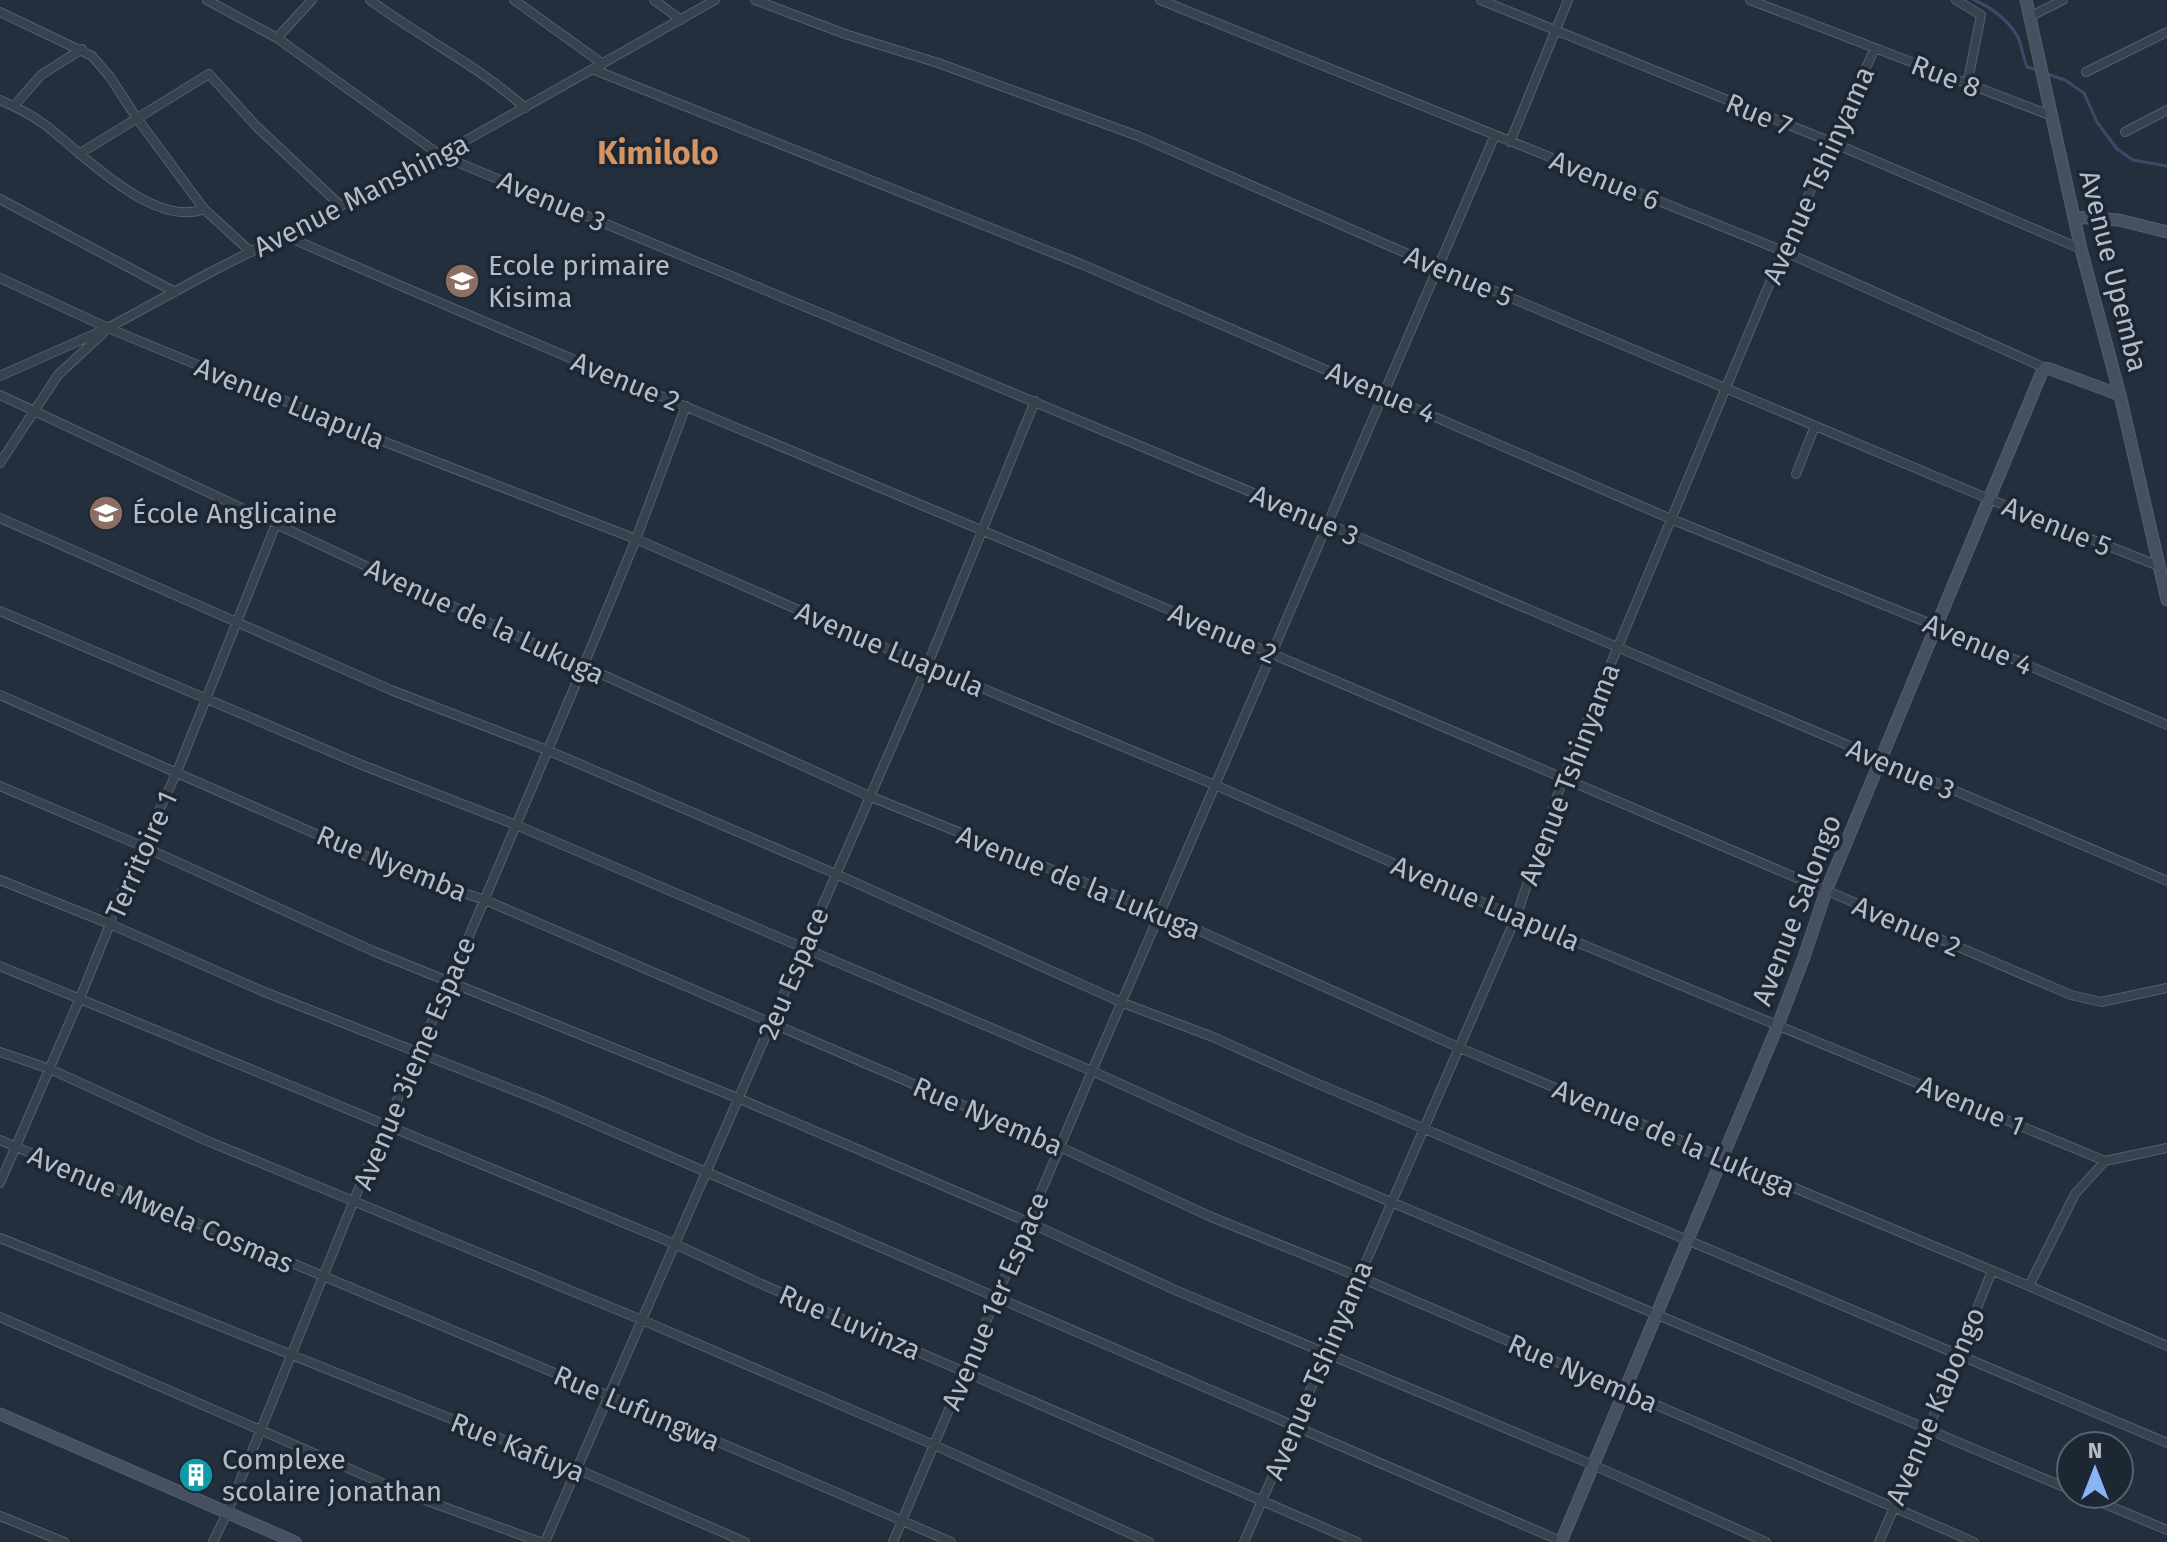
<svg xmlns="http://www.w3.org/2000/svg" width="2167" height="1542" viewBox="0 0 2167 1542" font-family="'Fira Sans',sans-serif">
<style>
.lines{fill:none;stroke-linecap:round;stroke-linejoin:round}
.stream{stroke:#394c67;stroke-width:3}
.street-casing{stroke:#565f6c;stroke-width:10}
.secondary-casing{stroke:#565f6c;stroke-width:13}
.street{stroke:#38414e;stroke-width:8}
.secondary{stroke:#465061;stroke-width:11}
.labels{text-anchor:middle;stroke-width:7;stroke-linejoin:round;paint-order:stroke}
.street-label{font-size:28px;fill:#b4bcc9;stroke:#1d2633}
.poi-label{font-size:28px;fill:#b4bcc9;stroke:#1d2633;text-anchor:start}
.quarter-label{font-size:32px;font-weight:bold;fill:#d59563;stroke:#1d2633}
</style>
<rect width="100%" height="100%" fill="#242f3e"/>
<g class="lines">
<!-- stream -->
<path class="stream" d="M1974 0C1991 7 2013 23 2020 42 2022 51 2024 59 2027 67L2037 70
M2047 74 2065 80 2084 93 2097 122 2117 149 2133 160 2167 166"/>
<!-- street casing -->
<g class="street-casing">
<path id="street" d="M207 0 277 38 440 155 1328 524 2167 881
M370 0C421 38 478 65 525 108
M514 0 603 64
M654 0 681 20
M755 0 845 34 938 63 1138 136 1440 268 1989 499 2159 566
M1160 0 1783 251 2045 368
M1481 0 1831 142 2081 249
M1750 0 2052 116
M1956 0 1981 15 1967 85
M0 12 92 56 110 77 136 117 204 209 251 252
M2031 16 2063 0
M277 38 312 0
M592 69 1081 264 1671 519 1936 626 2167 725
M2086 72 2167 32
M0 100C16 107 30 114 44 124 81 152 153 229 204 209
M14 106 41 75 82 49
M2125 132 2167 110
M1510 142 1568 0
M79 154 209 74 256 126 341 206
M0 199 175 292
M284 235C540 348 799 453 1057 562 1395 705 1732 851 2071 995L2101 1002 2167 988
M0 278 108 328 372 437 636 539 888 649 1215 785 1516 917 2105 1161 2167 1148
M0 376 108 328 209 273 440 155 715 0
M0 395 432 597 869 796 1162 914 1460 1048 2029 1286 2167 1346
M0 463 58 375 103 333
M1796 474 1815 426
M0 518 391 690 547 750 836 874 1123 1003 1213 1037 1309 1080 2167 1443
M0 611 362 765 516 825 1092 1071 1240 1138 2071 1490
M0 695 409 875 485 900 1060 1147 1209 1216 1357 1276 1974 1542
M0 786 144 847 373 951 740 1099 1028 1222 1175 1290 1593 1465 1766 1542
M0 880 110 924 262 991 544 1102 1563 1542
M0 966 675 1244 759 1283 1357 1542
M0 1052 50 1069 205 1140 642 1320 934 1445 1149 1542
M0 1140C317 1275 635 1404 951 1542
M0 1183 80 998 110 924 113 910 176 774 276 524
M0 1238 579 1470 745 1542
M2029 1286 2075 1194 2105 1161
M0 1317 403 1492 540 1542
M2081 1494 2167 1530
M0 1516 64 1542
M213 1542 227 1513 370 1161 450 981 583 667 636 539 686 406
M545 1542 927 666 1035 401
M893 1542 1092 1071 1495 135
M1244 1542 1516 917 1564 776 1783 251 1875 48
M1879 1542 1928 1430 1992 1271"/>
</g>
<!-- secondary casing -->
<g class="secondary-casing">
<path id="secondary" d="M2026 0 2081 249 2120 395 2167 600
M2075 217 2119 220 2167 232
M0 1414 295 1542
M1561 1542 1778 1025 1804 957 1826 891 2042 372 2045 368 2050 369 2120 395"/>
</g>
<!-- street -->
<use href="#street" class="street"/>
<!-- secondary -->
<use href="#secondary" class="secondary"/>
</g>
<!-- icons -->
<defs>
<g id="school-disc" transform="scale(1.8)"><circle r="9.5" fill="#8d6e63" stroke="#1d2633"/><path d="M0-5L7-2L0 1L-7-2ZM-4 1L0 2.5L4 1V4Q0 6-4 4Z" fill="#fff"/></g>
<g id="building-disc" transform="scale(1.8)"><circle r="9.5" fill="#0f9aa8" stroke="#1d2633"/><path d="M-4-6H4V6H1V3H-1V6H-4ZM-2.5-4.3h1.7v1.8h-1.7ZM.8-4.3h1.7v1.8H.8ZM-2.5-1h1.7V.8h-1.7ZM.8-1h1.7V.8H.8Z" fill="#fff"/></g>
</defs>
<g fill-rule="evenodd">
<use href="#school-disc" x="462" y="281"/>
<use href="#school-disc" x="106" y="513"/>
<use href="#building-disc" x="196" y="1475"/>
</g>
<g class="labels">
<!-- street labels -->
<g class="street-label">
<text transform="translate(1946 76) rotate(21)" y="10">Rue 8</text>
<text transform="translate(1759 114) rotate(22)" y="10">Rue 7</text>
<text transform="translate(1818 175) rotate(-66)" y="10">Avenue Tshinyama</text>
<text transform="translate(1605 180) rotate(22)" y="10">Avenue 6</text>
<text transform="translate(361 195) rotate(-27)" y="10">Avenue Manshinga</text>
<text transform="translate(552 201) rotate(23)" y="10">Avenue 3</text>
<text transform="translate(2114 271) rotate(76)" y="10">Avenue Upemba</text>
<text transform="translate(1459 276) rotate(23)" y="10">Avenue 5</text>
<text transform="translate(626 381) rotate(22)" y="10">Avenue 2</text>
<text transform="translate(1381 392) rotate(23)" y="10">Avenue 4</text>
<text transform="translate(290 403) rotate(22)" y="10">Avenue Luapula</text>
<text transform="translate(1305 515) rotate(23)" y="10">Avenue 3</text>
<text transform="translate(2057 526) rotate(22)" y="10">Avenue 5</text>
<text transform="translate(485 621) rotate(25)" y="10">Avenue de la Lukuga</text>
<text transform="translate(1223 633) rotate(23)" y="10">Avenue 2</text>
<text transform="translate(1978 644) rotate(23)" y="10">Avenue 4</text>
<text transform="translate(890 649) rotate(23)" y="10">Avenue Luapula</text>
<text transform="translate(1901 769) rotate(23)" y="10">Avenue 3</text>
<text transform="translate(1569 774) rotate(-69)" y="10">Avenue Tshinyama</text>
<text transform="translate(141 855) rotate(-66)" y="10">Territoire 1</text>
<text transform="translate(392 863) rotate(22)" y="10">Rue Nyemba</text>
<text transform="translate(1079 882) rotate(22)" y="10">Avenue de la Lukuga</text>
<text transform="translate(1486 903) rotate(23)" y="10">Avenue Luapula</text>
<text transform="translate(1796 910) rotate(-69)" y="10">Avenue Salongo</text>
<text transform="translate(1907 926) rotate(23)" y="10">Avenue 2</text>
<text transform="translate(793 973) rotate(-67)" y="10">2eu Espace</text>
<text transform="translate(414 1063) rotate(-67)" y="10">Avenue 3ieme Espace</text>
<text transform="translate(1971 1105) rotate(23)" y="10">Avenue 1</text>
<text transform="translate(988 1116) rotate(23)" y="10">Rue Nyemba</text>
<text transform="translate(1674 1138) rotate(23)" y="10">Avenue de la Lukuga</text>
<text transform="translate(161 1209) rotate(23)" y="10">Avenue Mwela Cosmas</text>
<text transform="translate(995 1301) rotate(-67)" y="10">Avenue 1er Espace</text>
<text transform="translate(850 1322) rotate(23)" y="10">Rue Luvinza</text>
<text transform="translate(1318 1370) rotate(-67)" y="10">Avenue Tshinyama</text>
<text transform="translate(1583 1373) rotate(23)" y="10">Rue Nyemba</text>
<text transform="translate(1935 1406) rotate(-67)" y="10">Avenue Kabongo</text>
<text transform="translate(637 1408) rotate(23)" y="10">Rue Lufungwa</text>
<text transform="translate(518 1447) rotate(22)" y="10">Rue Kafuya</text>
</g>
<!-- poi labels -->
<g class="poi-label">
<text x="488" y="275">Ecole primaire<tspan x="488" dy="32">Kisima</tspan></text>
<text x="132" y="523">École Anglicaine</text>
<text x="222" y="1469">Complexe<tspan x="222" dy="32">scolaire jonathan</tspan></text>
</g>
<!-- quarter labels -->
<g class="quarter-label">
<text x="658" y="164">Kimilolo</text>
</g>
</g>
<!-- north arrow -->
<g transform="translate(2095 1470)"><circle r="38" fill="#1d2633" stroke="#59626f" stroke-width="2"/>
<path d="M0-6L14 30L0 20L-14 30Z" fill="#8ab4f8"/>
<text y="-12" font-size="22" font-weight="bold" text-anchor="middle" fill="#b4bcc9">N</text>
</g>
</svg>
